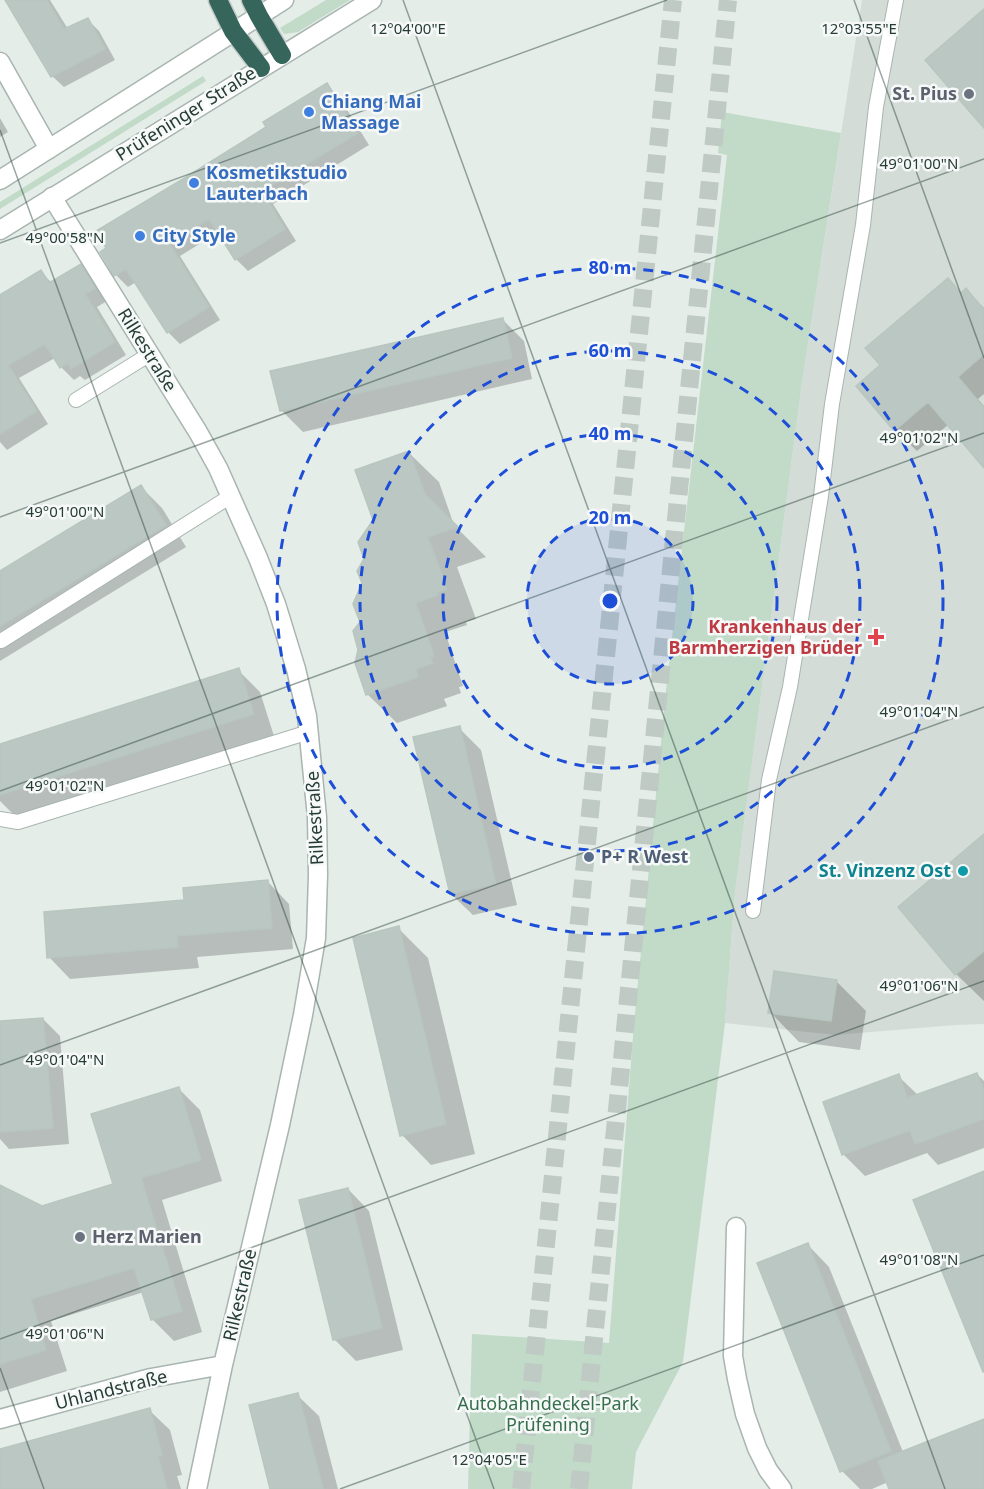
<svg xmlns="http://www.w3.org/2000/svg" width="984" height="1489" viewBox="0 0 984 1489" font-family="'Noto Sans',sans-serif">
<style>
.built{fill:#d4dcd8}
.green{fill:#c1dbc8}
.shadow{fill:#0003}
.building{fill:#bbc7c2;stroke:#b8c6c0;stroke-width:1.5}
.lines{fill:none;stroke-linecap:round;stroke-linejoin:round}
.motorway-tunnel{stroke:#bfcac5;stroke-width:18;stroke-dasharray:18 9;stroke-linecap:butt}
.service-casing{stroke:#a8b5b0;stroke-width:16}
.minor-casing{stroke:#a8b5b0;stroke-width:21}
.tertiary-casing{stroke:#a8b5b0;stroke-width:21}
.motorway-casing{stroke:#c2c9c7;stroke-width:21}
.service{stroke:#fff;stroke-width:14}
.minor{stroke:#fff;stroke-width:18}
.tertiary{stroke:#fff;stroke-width:18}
.motorway{stroke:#36655c;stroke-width:18}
.ticks{fill:none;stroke:#263d37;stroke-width:1.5;stroke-opacity:0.45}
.ring{fill:none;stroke:#1d4ed8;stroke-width:3;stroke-dasharray:10 8}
.worship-dot{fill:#6b7280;stroke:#f6f9f8;stroke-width:2}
.shop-dot{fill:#3f7fe0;stroke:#f6f9f8;stroke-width:2}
.health-dot{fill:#e0444e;stroke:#f6f9f8;stroke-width:2}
.service-dot{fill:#5c6f8a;stroke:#f6f9f8;stroke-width:2}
.culture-dot{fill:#0f9aa8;stroke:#f6f9f8;stroke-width:2}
.labels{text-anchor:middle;stroke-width:5;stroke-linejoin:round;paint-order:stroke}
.worship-label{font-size:18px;font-weight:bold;fill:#5b616d;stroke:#f6f9f8;text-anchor:end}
.shop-label{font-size:18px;font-weight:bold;fill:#366cbe;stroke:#f6f9f8;text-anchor:start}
.street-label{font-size:18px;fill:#263d37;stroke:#f6f9f8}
.health-label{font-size:18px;font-weight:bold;fill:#be3a42;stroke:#f6f9f8;text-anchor:end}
.service-label{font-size:18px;font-weight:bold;fill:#4e5e75;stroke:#f6f9f8;text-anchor:start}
.culture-label{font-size:18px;font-weight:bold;fill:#0d838f;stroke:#f6f9f8;text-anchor:end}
.park-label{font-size:18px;fill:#356f4c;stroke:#f6f9f8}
.ticks-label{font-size:15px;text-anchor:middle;fill:#263d37;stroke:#f6f9f8;stroke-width:5;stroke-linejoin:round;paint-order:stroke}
.centre{fill:#1d4ed8;stroke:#f6f9f8;stroke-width:3}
.ring-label{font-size:18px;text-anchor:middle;font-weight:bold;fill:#1d4ed8;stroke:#f6f9f8;stroke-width:5;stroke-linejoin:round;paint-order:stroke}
</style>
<rect width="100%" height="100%" fill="#e5ede9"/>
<!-- built -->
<path class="built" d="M862 0H984V1024L956 1025 835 1035 725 1023 735 892 802 382Z"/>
<!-- green -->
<path class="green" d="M326 0H350L298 32 284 34 280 28Z
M203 76 206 81 0 209V202Z
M722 112 841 133 802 382 735 892 725 1023 683 1362 636 1452 632 1489H468L472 1334 609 1343 634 1024 666 690 727 155 718 153Z"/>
<!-- shadow -->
<path class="shadow" d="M7 0H50L68 29 88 20 99 31 115 60 64 87 52 76Z
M327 85 339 97 369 145 273 204 296 241 248 271 236 259 219 232 180 256 220 320 180 344 168 332 136 282 128 287 116 275 102 253 268 127Z
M0 118 8 132 0 137Z
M80 266 93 279 107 301 97 307 126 355 85 380 80 376 74 380 61 367 55 358 19 378 48 424 7 450 0 442V301L41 272 52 283Z
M966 290 984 308V394L978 399 984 406V465L949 424 917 451 895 430 962 294Z
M502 319 524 341 532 379 303 432 281 410Z
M409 453 439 482 454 525 486 557 457 567 476 619 466 622 467 625 445 632 463 686 459 687 461 693 444 699 447 706 397 723 367 694 361 623 365 559 375 520Z
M141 487 162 508 186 547 0 661V573Z
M238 670 260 692 274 736 17 818 0 801V746Z
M459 728 481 750 517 905 473 915 451 894Z
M984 837V1001L956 974Z
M268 882 289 904 293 949 197 957 199 968 70 979 49 957 186 902Z
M398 928 428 958 475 1154 431 1165 402 1135Z
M836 981 866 1011 860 1050 799 1042 770 1012Z
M43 1019 60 1036 69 1144 9 1149 0 1139V1023Z
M977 1074 984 1081V1148L938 1165 927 1153 865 1176 843 1154 898 1076 918 1095Z
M178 1088 200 1110 222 1181 162 1200 202 1332 174 1341 152 1319 144 1292 51 1321 67 1371 0 1392V1186L42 1207 114 1185Z
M348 1189 369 1211 403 1350 356 1361 334 1339Z
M808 1245 829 1267 903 1452 984 1427V1489H891L888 1482 872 1489H860L842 1471Z
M297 1395 319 1416 338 1489H272Z
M149 1410 170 1430 182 1475 177 1476 181 1489H0V1450Z"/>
<!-- building -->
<path class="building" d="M5 0H47L64 29 88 18 105 49 51 77Z
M984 9V128L925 60Z
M327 83 358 133 262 191 285 229 235 260 209 219 169 243 209 307 167 333 126 269 114 276 100 252 106 248 96 231 183 179 266 127 263 122Z
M81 264 95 288 85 294 115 342 71 369 68 363 60 368 45 344 8 365 37 411 0 434V295L41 270 49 283Z
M948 278 961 293 966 288 984 310V354L958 377 984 408V468L928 402 894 431 856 386 880 365 865 348Z
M503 318 512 358 280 411 270 371Z
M409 451 425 494 458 527 428 537 447 589 438 592V595L416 603 434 656 430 657 433 663 416 669 418 677 366 695 355 663 358 650 353 631 360 622 353 604 362 583 357 571 364 559 358 542 373 520 355 470Z
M141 485 166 525 0 626V571Z
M239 668 254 714 0 795V744Z
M460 726 496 884 450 894 413 737Z
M984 834V951L955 975 898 907Z
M268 880 272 928 177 936 178 947 47 958 44 912 184 900 183 888Z
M399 926 446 1124 400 1136 353 938Z
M774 971 837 980 831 1021 768 1013Z
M43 1018 53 1128 0 1132V1021Z
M977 1073 984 1091V1119L915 1144 910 1130 842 1155 823 1102 899 1074 907 1098Z
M179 1087 201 1160 141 1178 182 1311 151 1320 134 1268 31 1299 46 1350 0 1364V1185L42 1206 113 1184 91 1114Z
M984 1171V1371L983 1372 913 1200Z
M348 1188 382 1328 333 1340 299 1200Z
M808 1243 891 1451 840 1472 757 1263Z
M298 1393 323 1489H270L249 1405Z
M150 1408 162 1455 158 1456 167 1489H0V1449Z
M984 1419V1489H889L878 1461Z"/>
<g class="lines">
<!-- motorway-tunnel -->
<path class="motorway-tunnel" d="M521 1489 673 0
M579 1489 728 0"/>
<!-- service casing -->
<g class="service-casing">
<path id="service" d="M76 400 150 354
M1 641 231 496
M0 819 18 822 309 732
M753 911 769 780 790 687 821 496 832 404 863 225 876 107 896 0"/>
</g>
<!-- minor casing -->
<g class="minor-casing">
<path id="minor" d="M0 62 49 149
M52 197 198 432 218 468 258 558 276 604 296 669 307 716 317 817 318 875 316 938 303 1015 280 1125 223 1365 197 1489
M736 1227 733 1356 737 1379 745 1414 757 1448 768 1470 782 1489
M0 1419 151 1378 223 1365"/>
</g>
<!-- tertiary casing -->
<g class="tertiary-casing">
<path id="tertiary" d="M0 180 284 0
M0 230 372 0"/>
</g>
<!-- motorway casing -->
<g class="motorway-casing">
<path id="motorway" d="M218 0 233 31 261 68
M251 0 259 16 282 55"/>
</g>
<!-- service -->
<use href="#service" class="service"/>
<!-- minor -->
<use href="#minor" class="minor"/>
<!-- tertiary -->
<use href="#tertiary" class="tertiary"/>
<!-- motorway -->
<use href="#motorway" class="motorway"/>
</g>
<!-- ticks -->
<path class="ticks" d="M403 0 945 1489M854 0 984 358M0 130 494 1489M0 243 667 0M0 517 984 159M0 791 984 433M0 1065 984 707M0 1339 984 981M0 1368 44 1489M340 1489 984 1255"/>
<!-- distance rings -->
<circle cx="610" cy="601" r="83" fill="#1d4ed8" fill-opacity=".12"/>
<g class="ring">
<circle cx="610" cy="601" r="83"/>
<circle cx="610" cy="601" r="167"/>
<circle cx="610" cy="601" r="250"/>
<circle cx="610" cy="601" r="333"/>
</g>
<!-- markers -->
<g class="worship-dot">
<circle cx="969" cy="94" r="6"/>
<circle cx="80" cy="1237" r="6"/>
</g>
<g class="shop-dot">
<circle cx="309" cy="112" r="6"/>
<circle cx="194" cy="183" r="6"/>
<circle cx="140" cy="236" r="6"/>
</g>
<path class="health-dot" d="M873 628h6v6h6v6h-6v6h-6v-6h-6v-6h6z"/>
<circle class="service-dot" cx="589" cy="857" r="6"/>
<circle class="culture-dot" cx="963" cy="871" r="6"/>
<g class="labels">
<!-- worship labels -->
<g class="worship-label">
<text x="957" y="100">St. Pius</text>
<text x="92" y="1243" text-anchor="start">Herz Marien</text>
</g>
<!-- shop labels -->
<g class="shop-label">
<text x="321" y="108">Chiang Mai<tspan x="321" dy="21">Massage</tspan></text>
<text x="206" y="179">Kosmetikstudio<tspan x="206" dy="21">Lauterbach</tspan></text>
<text x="152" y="242">City Style</text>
</g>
<!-- street labels -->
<g class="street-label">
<text transform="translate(186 114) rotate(-32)" y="6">Prüfeninger Straße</text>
<text transform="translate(147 350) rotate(58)" y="6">Rilkestraße</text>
<text transform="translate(315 818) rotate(-93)" y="6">Rilkestraße</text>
<text transform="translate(240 1295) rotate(-77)" y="6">Rilkestraße</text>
<text transform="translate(111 1390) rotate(-14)" y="6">Uhlandstraße</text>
</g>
<!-- health labels -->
<g class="health-label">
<text x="862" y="633">Krankenhaus der<tspan x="862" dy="21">Barmherzigen Brüder</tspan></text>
</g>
<!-- service labels -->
<g class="service-label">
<text x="601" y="863">P+ R West</text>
</g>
<!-- culture labels -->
<g class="culture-label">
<text x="951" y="877">St. Vinzenz Ost</text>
</g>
<!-- park labels -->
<g class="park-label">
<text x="548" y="1410">Autobahndeckel-Park<tspan x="548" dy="21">Prüfening</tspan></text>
</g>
</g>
<g class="ticks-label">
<text x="408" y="34">12°04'00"E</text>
<text x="859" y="34">12°03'55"E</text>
<text x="919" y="169">49°01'00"N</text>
<text x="65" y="243">49°00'58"N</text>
<text x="919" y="443">49°01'02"N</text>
<text x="65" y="517">49°01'00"N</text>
<text x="919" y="717">49°01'04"N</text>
<text x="65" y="791">49°01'02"N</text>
<text x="919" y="991">49°01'06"N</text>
<text x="65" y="1065">49°01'04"N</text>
<text x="919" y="1265">49°01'08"N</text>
<text x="65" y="1339">49°01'06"N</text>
<text x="489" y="1465">12°04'05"E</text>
</g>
<circle cx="610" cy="601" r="9" class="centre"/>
<g class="ring-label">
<text x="610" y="274">80 m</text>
<text x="610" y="357">60 m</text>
<text x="610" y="440">40 m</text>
<text x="610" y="524">20 m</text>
</g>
</svg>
